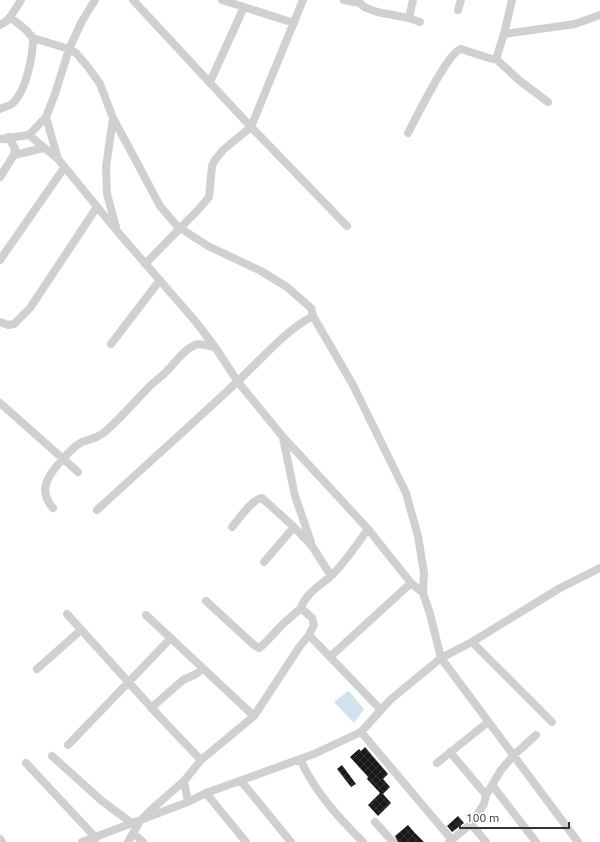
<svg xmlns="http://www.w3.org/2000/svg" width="600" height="842" viewBox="0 0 600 842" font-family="Ubuntu,sans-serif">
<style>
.water{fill:#cfe2ee}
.building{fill:url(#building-cross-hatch)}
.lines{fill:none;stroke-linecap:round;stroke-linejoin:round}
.minor{stroke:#d0d0d0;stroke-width:8}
</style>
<defs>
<pattern id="building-cross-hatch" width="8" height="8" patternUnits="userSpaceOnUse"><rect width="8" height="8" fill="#1a1a1a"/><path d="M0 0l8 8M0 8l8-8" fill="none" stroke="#333"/></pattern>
</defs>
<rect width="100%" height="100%" fill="#fff"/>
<!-- water -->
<path class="water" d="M349 691 364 709 354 723 334 702 347 692Z"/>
<!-- building -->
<path class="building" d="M365 747 388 774 383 779 390 787 383 794 391 803 378 816 368 805 380 793 367 779 368 777 350 757 359 749 361 751Z
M342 765 356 784 351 787 337 769Z
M458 816 464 823 452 832 447 826Z
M408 825 414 832 424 842H398L395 836Z"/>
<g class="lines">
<!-- minor -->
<path class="minor" d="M133 0 251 127 347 226
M222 0 294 23
M344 0 360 3 364 7 377 12 409 18 420 22
M458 10 461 0
M10 17 26 30 33 38 69 49 82 21 95 0
M409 18 413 0
M0 25C10 21 15 9 21 0
M504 34 575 24 600 15
M496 59 504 34 512 0
M210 82 244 7
M0 109C4 107 9 106 12 104 26 92 33 56 33 38
M46 117 58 159
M113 118 106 167 107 194 116 227
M408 133C416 118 448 52 461 49L492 59H496L520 81 548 102
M29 135 58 159 117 231 196 322 215 347 238 382 283 437 368 529 411 583 423 593 430 614 441 658 578 842
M0 139 29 135 46 117 55 94 69 49 76 53 88 67 100 84 113 118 142 172 160 206 177 226 208 246 261 271 287 287 311 308 313 316C283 332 262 359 237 382 191 425 144 467 97 510
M14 155 44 148
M0 177 14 155 15 148 8 137
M0 260 64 168
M145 264 198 210 209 197 212 166 215 160 223 150 251 127 303 0
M313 316 353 385 406 493 418 536 424 573 423 593
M0 322 8 325 14 324 30 308 97 207
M111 344 160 280
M0 403 78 472
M283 438 295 496 311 542
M53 508C45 499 42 489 49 477 54 468 73 446 82 442 91 439 100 437 107 430 122 417 135 401 150 386 155 381 161 377 166 372 175 363 183 350 195 345 201 342 208 347 215 347
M232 527C239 519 252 499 262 498L294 527 312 546 331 576
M264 562 294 527
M206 601 254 645 259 648 263 645 283 624 301 608
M67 614 159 716 201 760
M146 615 254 716
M309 635 381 710
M472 642 552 722
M331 656 411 583
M37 669 81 630
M151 708 183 680 196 674 203 668
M361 732 452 840
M68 745 171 638
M450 752 486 795
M52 756 102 801 133 824
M300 759C315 792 338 817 363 842
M26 763 96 838
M437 763 488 722
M241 781 291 842
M492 785 536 842
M206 793 246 842
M188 802 184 781 201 760 254 716 300 646 309 635 314 625 312 618 301 608C306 593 320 586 331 576 344 564 357 544 368 529
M375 822 393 842
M471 824 486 842
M133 833 143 842
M0 839 2 842
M82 842 188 802 206 793 314 754 361 732 390 700 441 658 472 642 560 588 600 568
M128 842 140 821 153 808 184 781
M449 842 471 824 484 804 486 795 501 770 513 756 536 735"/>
</g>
<!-- scale -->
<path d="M460 822v6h109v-6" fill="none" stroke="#333333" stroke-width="2"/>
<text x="466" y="822" font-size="12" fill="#333333" stroke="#ffffff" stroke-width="3" paint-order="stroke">100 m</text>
</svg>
